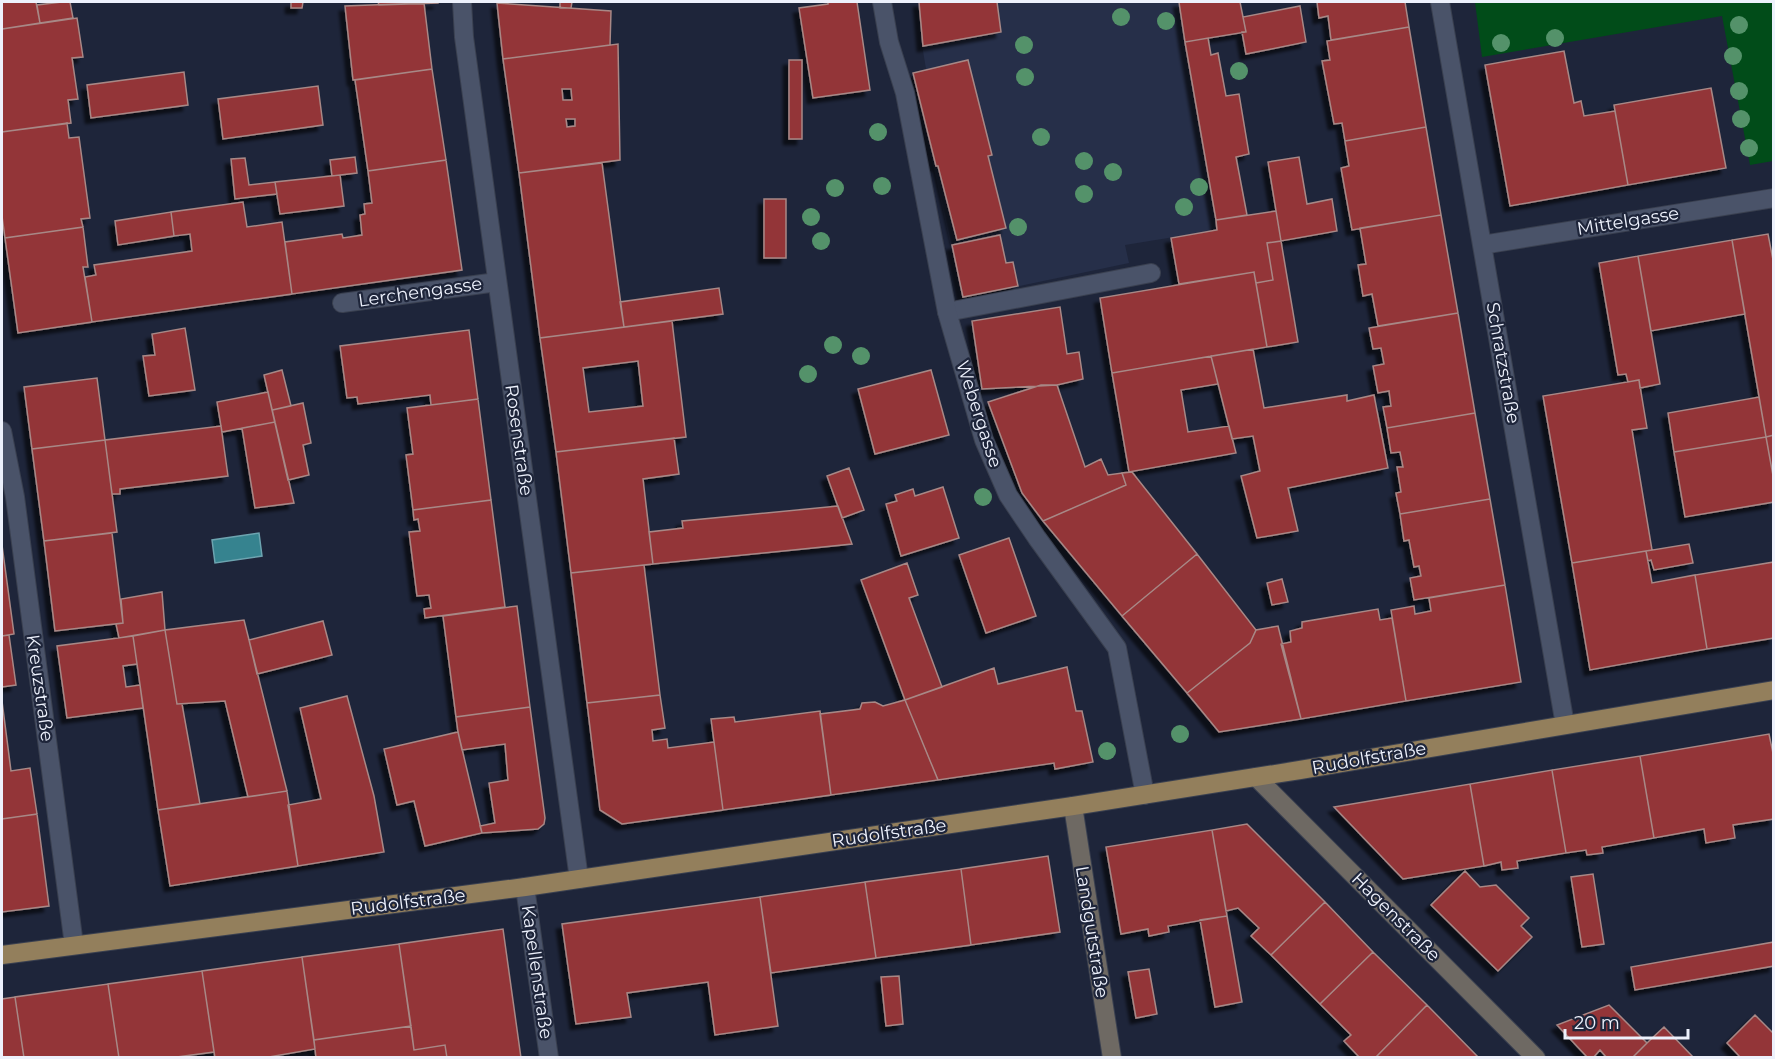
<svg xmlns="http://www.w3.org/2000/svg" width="1775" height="1059" viewBox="0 0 1775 1059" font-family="Montserrat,sans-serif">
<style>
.built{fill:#262f49}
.green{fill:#014c19}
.water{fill:#36838f;stroke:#6da4b0;stroke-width:1.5}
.building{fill:#933437;stroke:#a88886;stroke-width:1.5;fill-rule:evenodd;filter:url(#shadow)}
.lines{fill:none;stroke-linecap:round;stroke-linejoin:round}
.lane-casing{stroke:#3a4050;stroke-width:20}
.street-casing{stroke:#3a4050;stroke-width:20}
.secondary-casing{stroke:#3a4050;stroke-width:20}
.primary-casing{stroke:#3a4050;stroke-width:20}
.lane{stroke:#4a5369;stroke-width:18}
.street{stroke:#4a5369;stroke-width:18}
.secondary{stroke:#6e6963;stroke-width:18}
.primary{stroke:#937f5c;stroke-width:18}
.tree{fill:#54926a}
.labels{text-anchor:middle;stroke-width:4.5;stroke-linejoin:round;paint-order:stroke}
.street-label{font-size:18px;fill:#edf1fc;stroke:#1e253a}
</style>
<defs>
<filter id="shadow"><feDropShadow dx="-5.5" dy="5.5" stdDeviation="1.5" flood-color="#0009"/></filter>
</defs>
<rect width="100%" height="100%" fill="#1e253a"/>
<!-- built -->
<path class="built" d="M918 2H1240L1246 32 1185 42 1217 230 1125 245 1129 263 962 298 913 72 926 69 922 45Z"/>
<!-- green -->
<path class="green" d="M1475 2H1773V161L1750 165 1722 16 1482 57Z"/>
<!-- water -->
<path class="water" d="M259 533 262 556 215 563 212 540Z"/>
<!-- building -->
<path class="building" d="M2 2H36L40 23 2 29Z
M62 2H70L73 18 40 23 37 5Z
M291 2H303L302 8H291Z
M378 2H438V3L379 5Z
M560 2H572L571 8H560Z
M828 2H857L870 90 813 98 799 8 828 4Z
M919 2H997L1001 32 923 46Z
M1179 2H1240L1246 32 1185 42Z
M1317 2H1405L1409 27 1331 40 1328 16 1319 18Z
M424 3 432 69 353 80 345 6Z
M497 3 611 11 610 45 503 59Z
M1300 6 1306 42 1246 54 1242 32H1246L1243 17Z
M77 18 83 57 72 58 78 99 68 100 71 123 2 132V29Z
M1409 27 1426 127 1345 141 1342 123 1334 124 1322 61 1330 60 1327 41Z
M1208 38 1211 55 1218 53 1226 96 1239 94 1249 154 1236 157 1247 215 1216 220 1185 42Z
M618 44 620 160 519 173 503 59ZM562 89H571L572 100H563ZM566 119H575V126L567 127Z
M1564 51 1574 103 1581 101 1584 116 1615 111 1628 185 1510 206 1485 65Z
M789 60H802V139H789Z
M968 60 992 155 988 156 1006 228 957 240 938 166H936L913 73Z
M432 69 446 160 368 171 355 80Z
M184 72 188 105 91 118 87 85Z
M318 86 323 125 223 139 218 99Z
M1711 88 1726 168 1628 185 1614 105Z
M67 123 69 138 79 137 90 218 81 219 83 227 5 238 2 216V132Z
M1426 127 1441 215 1352 230 1341 168 1349 166 1345 141Z
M355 157 357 173 332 176 330 160Z
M1299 157 1307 204 1332 199 1337 231 1281 241 1268 162Z
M245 158 249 185 275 182 277 194 235 199 231 159Z
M446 160 462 270 292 294 285 242 342 234 343 238 362 235 360 215 365 214 364 204 372 203 368 171Z
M602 163 624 327 540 338 519 173Z
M340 175 344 206 280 214 275 182Z
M764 199H786V258H764Z
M243 202 247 227 282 222 292 294 92 322 85 277 96 275 94 265 192 251 190 234 174 236 171 212Z
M1276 211 1281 241 1267 243 1273 280 1256 283 1254 272 1179 284 1171 238 1217 230 1216 220Z
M171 212 174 236 118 245 115 221Z
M1441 215 1458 313 1378 326 1372 294 1363 296 1358 265 1366 264 1360 228Z
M83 227 88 267H83L92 322 18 333 5 238Z
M1768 234 1774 265V435L1766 437 1732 240Z
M1000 235 1006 263 1013 262 1018 286 963 297 952 245Z
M1732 240 1745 314 1651 331 1638 256Z
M1281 241 1298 342 1267 347 1256 283 1273 280 1267 243Z
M1638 256 1660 384 1640 388 1639 380 1628 382 1626 374 1618 375 1599 263Z
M1254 272 1267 347 1112 373 1100 298Z
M719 288 723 314 624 327 620 302Z
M1060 307 1067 354 1079 352 1083 379 1057 385 982 389 972 321Z
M1458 313 1475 413 1387 428 1383 407 1391 406 1389 391 1378 393 1373 366 1384 364 1381 348 1373 349 1369 328Z
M672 321 686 437 556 452 540 338ZM638 361 643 406 589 412 583 368Z
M185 328 195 390 149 396 143 356 155 355 152 334Z
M469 330 478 399 431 405 430 395 358 404 357 397 347 398 340 346Z
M1253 349 1264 408 1347 395V401L1374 395 1388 468 1288 488 1298 531 1257 538 1241 476 1260 471 1253 436 1232 439 1211 356Z
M1211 356 1218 384 1181 390 1188 432 1229 426 1236 453 1129 472 1112 373Z
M282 370 291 406 272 410 264 375Z
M931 370 949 435 875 454 858 389Z
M97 378 105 440 32 449 24 387Z
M1639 380 1647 428 1632 430 1652 550 1572 563 1543 396Z
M1041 385H1057L1085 467 1101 459 1108 475 1122 473 1126 485 1043 521 1022 493 988 402Z
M268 392 275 422 222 432 217 402Z
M1759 397 1766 437 1674 452 1668 413Z
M478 399 491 500 413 510 406 455 413 454 407 408Z
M303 403 311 443 303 445 309 475 288 480 272 410Z
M1475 413 1490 499 1400 514 1396 493 1401 492 1397 467H1403L1400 452 1391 453 1387 428Z
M275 422 294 503 255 508 242 428Z
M221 426 228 476 120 489V494H112L105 440Z
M1774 435V481L1766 437Z
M1766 437 1774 481V502L1685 517 1674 452Z
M674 438 679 474 643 479 653 564 571 573 556 452Z
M105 440 117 532 44 541 32 449Z
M849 468 864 510 842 518 827 476Z
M1132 472 1197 554 1122 616 1043 521 1126 485 1122 473Z
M943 487 959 538 901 556 886 504 897 501 895 495 913 489 915 496Z
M1490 499 1505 585 1414 600 1410 578 1421 576 1419 566 1414 567 1409 540 1404 541 1400 514Z
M491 500 505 607 425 618 424 609 431 608 429 595 417 596 409 532 420 531 418 519 414 520 413 510Z
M838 506 852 544 653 564 649 532 683 528 682 521Z
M112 533 123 623 55 631 44 541Z
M1009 538 1036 616 986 633 959 555Z
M1689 544 1693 563 1654 570 1651 560 1648 561 1646 551Z
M2 545 14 634 2 636Z
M1646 551 1652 583 1695 575 1707 649 1590 670 1572 563Z
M1197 554 1256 630 1250 643 1187 693 1122 616Z
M1774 562V638L1707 649 1695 575Z
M907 563 918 595 909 598 942 687 905 700 861 580Z
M644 565 660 695 587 703 571 573Z
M1282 579 1288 602 1272 605 1267 583Z
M1505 585 1521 682 1406 701 1391 610 1414 606 1415 614 1431 611 1429 598Z
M162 592 165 630 119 638 116 624 123 623 121 599Z
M517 606 530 707 456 717 443 616Z
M1378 609 1380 620 1392 618 1406 701 1301 719 1281 644 1291 642 1290 631 1302 628V622Z
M244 620 287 791 248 797 225 701 177 704 165 630Z
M323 621 332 655 257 674 249 640Z
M1278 626 1301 719 1219 732 1187 693 1250 643 1256 630Z
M165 630 177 704H182L200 804 158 810 133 636Z
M9 635 16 685 2 687V636Z
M133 636 137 664 123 666 126 687 140 685 143 708 67 718 57 646Z
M1067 667 1076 711H1082L1093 762 1055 769 1054 763 938 780 905 700 994 668 998 684Z
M660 695 665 728 652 730 653 741 667 739 668 748 714 742 723 810 622 824 600 810 587 703Z
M347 696 374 796 384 852 298 866 288 805 321 799 300 708Z
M905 700 938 780 831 795 820 714 860 709 862 703 875 702 883 706Z
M2 701 11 771 30 768 37 814 2 819Z
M530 707 545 818 544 824 538 829 482 833 480 826 495 823 489 783 508 780 505 744 462 750 458 732 456 717Z
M820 711 831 795 723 810 711 719 734 717 735 722Z
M458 732 482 833 425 846 414 801 397 805 384 749Z
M1769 734 1774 758V819L1733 825 1735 838 1706 843 1704 829 1654 838 1640 756Z
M1640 756 1654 838 1602 847 1603 853 1587 855 1586 850 1566 853 1552 770Z
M1552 770 1566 853 1517 861 1518 868 1502 870 1501 862 1484 866 1470 784Z
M1470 784 1484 866 1403 879 1334 807Z
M287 791 298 866 170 886 158 810Z
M37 814 49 906 2 912V819Z
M1247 824 1325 902 1271 955 1251 936 1259 928 1238 908 1226 911 1212 830Z
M1212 830 1227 916 1168 926 1169 932 1149 936 1148 929 1121 934 1106 847Z
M1048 856 1060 932 971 945 961 869Z
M961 869 971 945 876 958 865 882Z
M1465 871 1480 887 1496 885 1529 918 1521 926 1532 937 1498 971 1431 905Z
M1593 874 1604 944 1582 947 1571 877Z
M865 882 876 958 771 973 760 897Z
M760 897 778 1026 715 1035 708 982 627 993 631 1017 576 1024 562 924Z
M1325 902 1373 952 1320 1004 1271 955Z
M1227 916 1242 1002 1215 1007 1200 920Z
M503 929 521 1058H447L445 1045 414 1050 399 944Z
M1774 942V966L1635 990 1631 967Z
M399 944 411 1026 314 1040 302 957Z
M1373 952 1427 1005 1375 1058H1360L1344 1041 1351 1035 1320 1004Z
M302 957 315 1049 263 1058H215L202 971Z
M1149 969 1157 1014 1136 1018 1128 972Z
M202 971 214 1052 169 1058H119L108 984Z
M899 976 903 1024 886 1026 881 977Z
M108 984 119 1058H24L15 997Z
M15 997 24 1058H2V999Z
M1427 1005 1479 1058H1375Z
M1609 1005 1647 1043 1632 1058H1607L1600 1050 1593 1058H1588L1557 1025Z
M1755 1015 1774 1034V1058H1741L1727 1043Z
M411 1026 414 1050 445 1045 447 1058H316L314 1040Z
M1664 1027 1694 1058H1632L1647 1043Z"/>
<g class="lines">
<!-- lane casing -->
<g class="lane-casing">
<path id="lane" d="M342 303 497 282
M947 312 1151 273"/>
</g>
<!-- street casing -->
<g class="street-casing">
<path id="street" d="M462 2 464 37 579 879
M882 2 889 42 905 93 947 312 984 440 1008 495 1037 538 1117 648 1145 795
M1440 2 1565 725
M1482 245 1774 198
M2 431 15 497 74 945
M525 887 549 1058"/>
</g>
<!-- secondary casing -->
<g class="secondary-casing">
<path id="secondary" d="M1256 777 1536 1058
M1073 806 1112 1058"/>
</g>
<!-- primary casing -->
<g class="primary-casing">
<path id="primary" d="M2 955 525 887 1073 806 1300 770 1774 690"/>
</g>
<!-- lane -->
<use href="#lane" class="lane"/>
<!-- street -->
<use href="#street" class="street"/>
<!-- secondary -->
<use href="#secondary" class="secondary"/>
<!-- primary -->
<use href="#primary" class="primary"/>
</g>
<!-- trees -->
<g class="tree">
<circle cx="1121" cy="17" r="9"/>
<circle cx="1166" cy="21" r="9"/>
<circle cx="1739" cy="25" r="9"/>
<circle cx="1555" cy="38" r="9"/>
<circle cx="1501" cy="43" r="9"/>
<circle cx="1024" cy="45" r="9"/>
<circle cx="1733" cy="56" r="9"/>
<circle cx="1239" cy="71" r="9"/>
<circle cx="1025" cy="77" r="9"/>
<circle cx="1739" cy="91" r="9"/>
<circle cx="1741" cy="119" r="9"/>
<circle cx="878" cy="132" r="9"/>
<circle cx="1041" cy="137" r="9"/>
<circle cx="1749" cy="148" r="9"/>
<circle cx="1084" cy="161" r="9"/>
<circle cx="1113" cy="172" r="9"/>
<circle cx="882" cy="186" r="9"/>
<circle cx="1199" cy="187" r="9"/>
<circle cx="835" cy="188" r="9"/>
<circle cx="1084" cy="194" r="9"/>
<circle cx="1184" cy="207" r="9"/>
<circle cx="811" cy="217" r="9"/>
<circle cx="1018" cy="227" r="9"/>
<circle cx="821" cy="241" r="9"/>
<circle cx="833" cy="345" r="9"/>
<circle cx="861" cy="356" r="9"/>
<circle cx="808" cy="374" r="9"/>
<circle cx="983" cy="497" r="9"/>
<circle cx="1180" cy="734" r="9"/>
<circle cx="1107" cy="751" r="9"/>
</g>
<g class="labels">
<!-- street labels -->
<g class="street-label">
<text transform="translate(1628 221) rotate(-9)" y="6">Mittelgasse</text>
<text transform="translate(420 292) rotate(-8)" y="6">Lerchengasse</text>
<text transform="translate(1503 363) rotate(80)" y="6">Schratzstraße</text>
<text transform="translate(979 414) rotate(72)" y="6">Webergasse</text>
<text transform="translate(519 440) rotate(82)" y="6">Rosenstraße</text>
<text transform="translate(40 688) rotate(82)" y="6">Kreuzstraße</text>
<text transform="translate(1369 758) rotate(-10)" y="6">Rudolfstraße</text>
<text transform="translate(889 833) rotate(-8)" y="6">Rudolfstraße</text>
<text transform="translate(408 902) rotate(-7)" y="6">Rudolfstraße</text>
<text transform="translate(1396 917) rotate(45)" y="6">Hagenstraße</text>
<text transform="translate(1092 932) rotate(81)" y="6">Landgutstraße</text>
<text transform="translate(537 972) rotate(82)" y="6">Kapellenstraße</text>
</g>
</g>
<!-- border -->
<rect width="1775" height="1059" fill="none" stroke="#edf1fc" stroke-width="6"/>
<!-- scale -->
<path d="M1565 1029v9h123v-9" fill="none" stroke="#edf1fc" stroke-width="3"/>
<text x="1574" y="1029" font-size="18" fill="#edf1fc" stroke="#1e253a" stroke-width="4.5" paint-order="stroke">20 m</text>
</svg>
